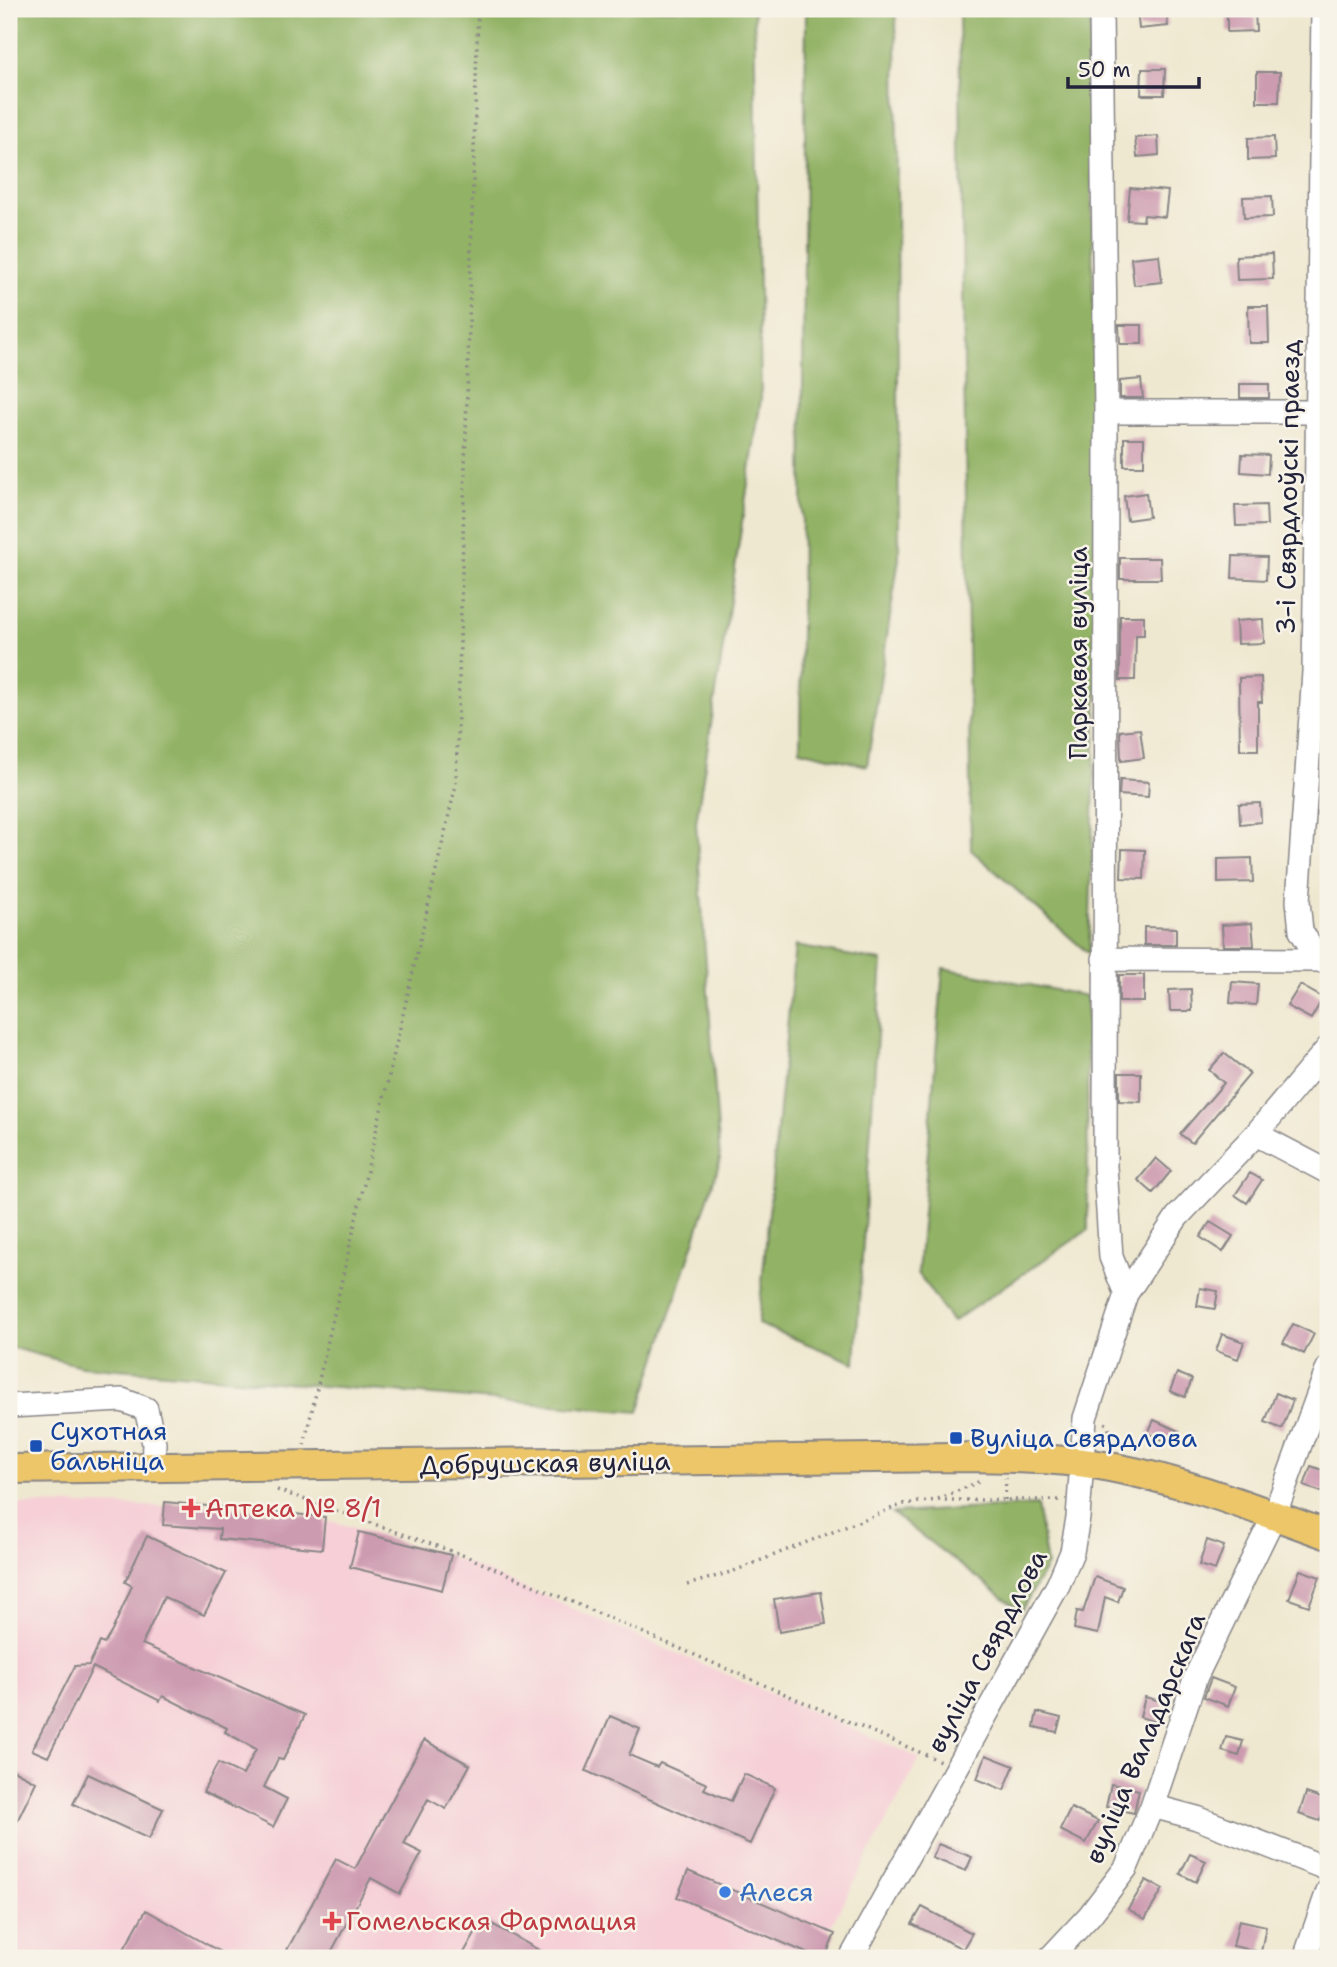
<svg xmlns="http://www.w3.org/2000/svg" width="1337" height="1967" viewBox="0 0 1337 1967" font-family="'Shantell Sans',sans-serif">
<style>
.built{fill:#f6cfd7}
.forest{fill:#92b265;stroke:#5a6a50;stroke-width:2}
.building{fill:#cd9bb0}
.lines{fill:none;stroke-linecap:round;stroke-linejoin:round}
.minor-casing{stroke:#888586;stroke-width:26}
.major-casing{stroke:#888586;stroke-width:32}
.path{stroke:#888586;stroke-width:3.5;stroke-dasharray:2 5;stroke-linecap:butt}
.minor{stroke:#fff;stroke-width:23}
.major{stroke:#ecc669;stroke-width:28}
.transit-dot{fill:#1a4fb4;stroke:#f7f3e8;stroke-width:2.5}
.health-dot{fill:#e0444e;stroke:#f7f3e8;stroke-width:2.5}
.shop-dot{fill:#3f7fe0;stroke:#f7f3e8;stroke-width:2.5}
.labels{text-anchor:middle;stroke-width:5;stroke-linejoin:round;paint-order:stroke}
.street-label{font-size:26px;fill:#22223b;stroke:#f7f3e8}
.transit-label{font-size:26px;fill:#164399;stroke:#f7f3e8;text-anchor:start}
.health-label{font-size:26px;fill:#be3a42;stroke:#f7f3e8;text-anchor:start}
.shop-label{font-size:26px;fill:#366cbe;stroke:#f7f3e8;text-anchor:start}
</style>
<rect width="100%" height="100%" fill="#f7f3e8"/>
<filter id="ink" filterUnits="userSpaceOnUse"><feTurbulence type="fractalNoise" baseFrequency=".0143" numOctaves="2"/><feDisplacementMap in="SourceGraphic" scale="14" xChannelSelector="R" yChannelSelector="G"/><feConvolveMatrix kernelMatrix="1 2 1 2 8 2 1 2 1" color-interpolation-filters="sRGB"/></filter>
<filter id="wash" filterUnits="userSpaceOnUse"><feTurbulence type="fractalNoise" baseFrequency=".00686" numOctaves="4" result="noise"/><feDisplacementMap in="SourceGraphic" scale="28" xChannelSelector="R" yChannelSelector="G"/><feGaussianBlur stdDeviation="1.57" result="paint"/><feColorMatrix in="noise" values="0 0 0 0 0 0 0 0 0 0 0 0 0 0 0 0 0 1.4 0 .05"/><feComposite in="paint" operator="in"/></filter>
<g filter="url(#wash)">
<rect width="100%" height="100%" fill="#efe8d0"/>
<!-- built -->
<path class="built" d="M9 1504 149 1506 335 1522 464 1562 920 1758 814 1958H9Z"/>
<!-- forest -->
<path class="forest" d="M9 9H754L761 399 696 823 720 1161 639 1412 81 1366 9 1347Z
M806 9H896L899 558 867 766 800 750Z
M959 9H1090L1097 685 1089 954 971 850Z
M795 946 882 961 855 1363 758 1324Z
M943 968 1087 996 1088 1230 952 1322 918 1273Z
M1037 1505 1047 1565 1021 1611 892 1513Z"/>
<g id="blocks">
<!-- building -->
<path class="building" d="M1137 9H1166L1168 26 1139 29Z
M1227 9H1255L1256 31 1227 32Z
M1142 69H1165L1164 95H1141Z
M1257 72H1280L1279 102H1257Z
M1158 136 1159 155 1137 157 1135 138Z
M1274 137 1275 159 1248 160V138Z
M1130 188 1168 191 1165 217 1144 215 1143 221 1127 220Z
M1272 196 1273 217 1244 218 1243 197Z
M1272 254 1273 279 1237 280 1236 256Z
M1159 255 1162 282 1134 285 1131 258Z
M1248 306H1268L1269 343H1249Z
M1119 325H1142V344H1120Z
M1141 379 1143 398H1120V381Z
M1240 384H1269V398H1240Z
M1124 438H1144V466H1124Z
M1242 454 1269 455 1268 474 1241 472Z
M1146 493 1149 517 1127 520 1124 496Z
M1266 505 1267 525 1236 526 1235 506Z
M1233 556 1267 557 1266 580 1232 578Z
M1120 558H1160L1161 579H1120Z
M1120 616H1144V635H1136L1135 680H1120Z
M1263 619 1264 643 1237 644 1236 621Z
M1261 677 1262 702H1258V750H1240L1239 678Z
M1140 729 1144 758 1121 761 1120 731Z
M1120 780 1149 782 1148 797 1119 795Z
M1260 803 1261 822 1240 824 1239 804Z
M1122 849 1145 850 1144 879 1121 878Z
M1252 858 1253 882 1218 883V859Z
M1252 923 1254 946H1223L1222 925Z
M1144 927 1176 928V945H1144Z
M1119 975H1144V1002H1119Z
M1232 982 1258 984 1256 1005 1230 1003Z
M1300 985 1323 998 1311 1019 1287 1006Z
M1191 989 1192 1011H1170L1169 990Z
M1224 1053 1250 1074 1192 1143 1180 1134 1224 1083 1209 1070Z
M1119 1073H1141V1102L1119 1101Z
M1156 1158 1171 1171 1153 1193 1138 1180Z
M1250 1173 1262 1180 1247 1203 1235 1195Z
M1210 1222 1233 1236 1223 1252 1200 1237Z
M1200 1288 1218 1291 1215 1309 1197 1306Z
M1293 1324 1314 1334 1304 1354 1283 1343Z
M1222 1334 1244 1342 1238 1359 1216 1351Z
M1177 1373 1192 1379 1185 1397 1170 1391Z
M1276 1393 1293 1400 1282 1429 1265 1422Z
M1154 1420 1179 1431 1173 1445 1148 1433Z
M1311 1466 1328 1472V1494L1304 1486Z
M165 1502 325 1517 322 1549 219 1539 220 1529 163 1525Z
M359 1532 451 1555 442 1590 350 1567Z
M147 1536 226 1573 204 1615 164 1597 142 1644 305 1715 283 1760 278 1759 264 1787 287 1799 273 1827 203 1792 218 1763 243 1775 256 1749 225 1732 227 1728 163 1696 160 1701 93 1667 48 1757 32 1750 75 1666 89 1665 100 1642 104 1644 112 1631 132 1586 125 1582Z
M1207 1540 1224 1546 1215 1570 1199 1565Z
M1300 1570 1320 1577 1309 1606 1289 1599Z
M1095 1577 1123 1587 1118 1602 1105 1597 1098 1634 1074 1629 1077 1611 1083 1612Z
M821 1592 826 1624 779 1632 774 1599Z
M1211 1678 1235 1687 1228 1706 1204 1697Z
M1145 1697 1164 1702 1159 1723 1140 1717Z
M1037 1712 1061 1718 1057 1732 1034 1727Z
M610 1716 640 1729 629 1755 657 1767 660 1763 707 1784 704 1789 731 1801 744 1774 775 1788 750 1844 586 1771Z
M1226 1737 1243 1741 1239 1756 1222 1751Z
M424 1740 470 1765 446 1809 428 1799 404 1844 422 1853 400 1894 371 1878 328 1958H303L287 1950 336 1859 355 1869Z
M986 1755 1014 1766 1004 1790 977 1779Z
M13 1770 36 1782 9 1838V1779Z
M88 1774 163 1809 149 1839 73 1804Z
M1111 1784 1139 1790 1134 1813 1106 1807Z
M1306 1793 1327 1800 1320 1821 1299 1814Z
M1071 1808 1098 1821 1086 1843 1060 1830Z
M938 1844 972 1857 966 1871 932 1858Z
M1190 1854 1206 1861 1196 1882 1180 1874Z
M688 1871 835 1934 825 1958H818L677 1897Z
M1146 1880 1163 1889 1145 1919 1128 1909Z
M922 1907 972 1933 963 1949 912 1924Z
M146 1910 231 1958H119Z
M483 1919 553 1958H461Z
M1239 1920 1266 1926 1261 1952 1233 1946Z"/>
</g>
</g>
<g filter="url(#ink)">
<use href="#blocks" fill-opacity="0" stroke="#888586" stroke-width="2"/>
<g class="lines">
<!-- minor casing -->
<g class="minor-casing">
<path id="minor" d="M1101 9 1106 412 1105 1166 1111 1257 1126 1294
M1106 412H1318
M1104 959 1319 960 1328 963
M1319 960 1301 931 1298 901 1314 672 1323 9
M1256 1134 1328 1172
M9 1406 122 1400 146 1409 154 1443 153 1467
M1152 1806 1197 1818 1328 1869
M851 1958 1058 1585 1072 1552 1078 1518 1085 1418 1126 1294 1177 1217 1256 1134 1328 1048
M1050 1958 1090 1915 1126 1868 1152 1806 1196 1676 1274 1516 1328 1368
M1305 1958 1328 1891"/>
</g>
<!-- major casing -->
<g class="major-casing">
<path id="major" d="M9 1469 955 1457C1008 1458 1062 1457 1115 1468 1188 1482 1258 1510 1328 1535"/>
</g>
<!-- path -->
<path class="path" d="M9 1068 14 1083 9 1100
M1105 1423 1108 1425 1112 1444
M304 1445 456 784 478 9
M277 1490 468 1557 940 1761
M938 1499 983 1480
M1005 1500 1006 1478
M687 1585 734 1571 903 1504 937 1500H1061"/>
<!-- minor -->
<use href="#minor" class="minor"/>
<!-- major -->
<use href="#major" class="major"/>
</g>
</g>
<!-- markers -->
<g class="transit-dot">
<rect x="949" y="1431" width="14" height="14" rx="3.5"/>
<rect x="29" y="1439" width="14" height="14" rx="3.5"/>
</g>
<g class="health-dot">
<path d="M187.5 1497.5h7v7h7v7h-7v7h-7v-7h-7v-7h7z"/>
<path d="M328.5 1910.5h7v7h7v7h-7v7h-7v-7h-7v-7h7z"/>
</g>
<circle class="shop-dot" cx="725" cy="1892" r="7"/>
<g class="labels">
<!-- street labels -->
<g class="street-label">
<text transform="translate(1288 487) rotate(-89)" y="9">3-і Свярдлоўскі праезд</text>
<text transform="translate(1078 653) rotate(-90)" y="9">Паркавая вуліца</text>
<text transform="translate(545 1463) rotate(-1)" y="9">Добрушская вуліца</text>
<text transform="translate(987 1651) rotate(-62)" y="9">вуліца Свярдлова</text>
<text transform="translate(1145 1738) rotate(-67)" y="9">вуліца Валадарскага</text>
</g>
<!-- transit labels -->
<g class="transit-label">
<text x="50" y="1440">Сухотная<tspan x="50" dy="30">бальніца</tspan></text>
<text x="970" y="1447">Вуліца Свярдлова</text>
</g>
<!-- health labels -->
<g class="health-label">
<text x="205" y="1517">Аптека № 8/1</text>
<text x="346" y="1930">Гомельская Фармация</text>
</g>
<!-- shop labels -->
<g class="shop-label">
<text x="739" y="1901">Алеся</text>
</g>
</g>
<!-- margin -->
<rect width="1337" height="1967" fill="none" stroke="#f7f3e8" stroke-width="35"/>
<!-- scale -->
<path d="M1068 77v10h131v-10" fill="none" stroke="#22223b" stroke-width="3.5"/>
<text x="1078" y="77" font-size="21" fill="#22223b" stroke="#f7f3e8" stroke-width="5" paint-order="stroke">50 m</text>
</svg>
